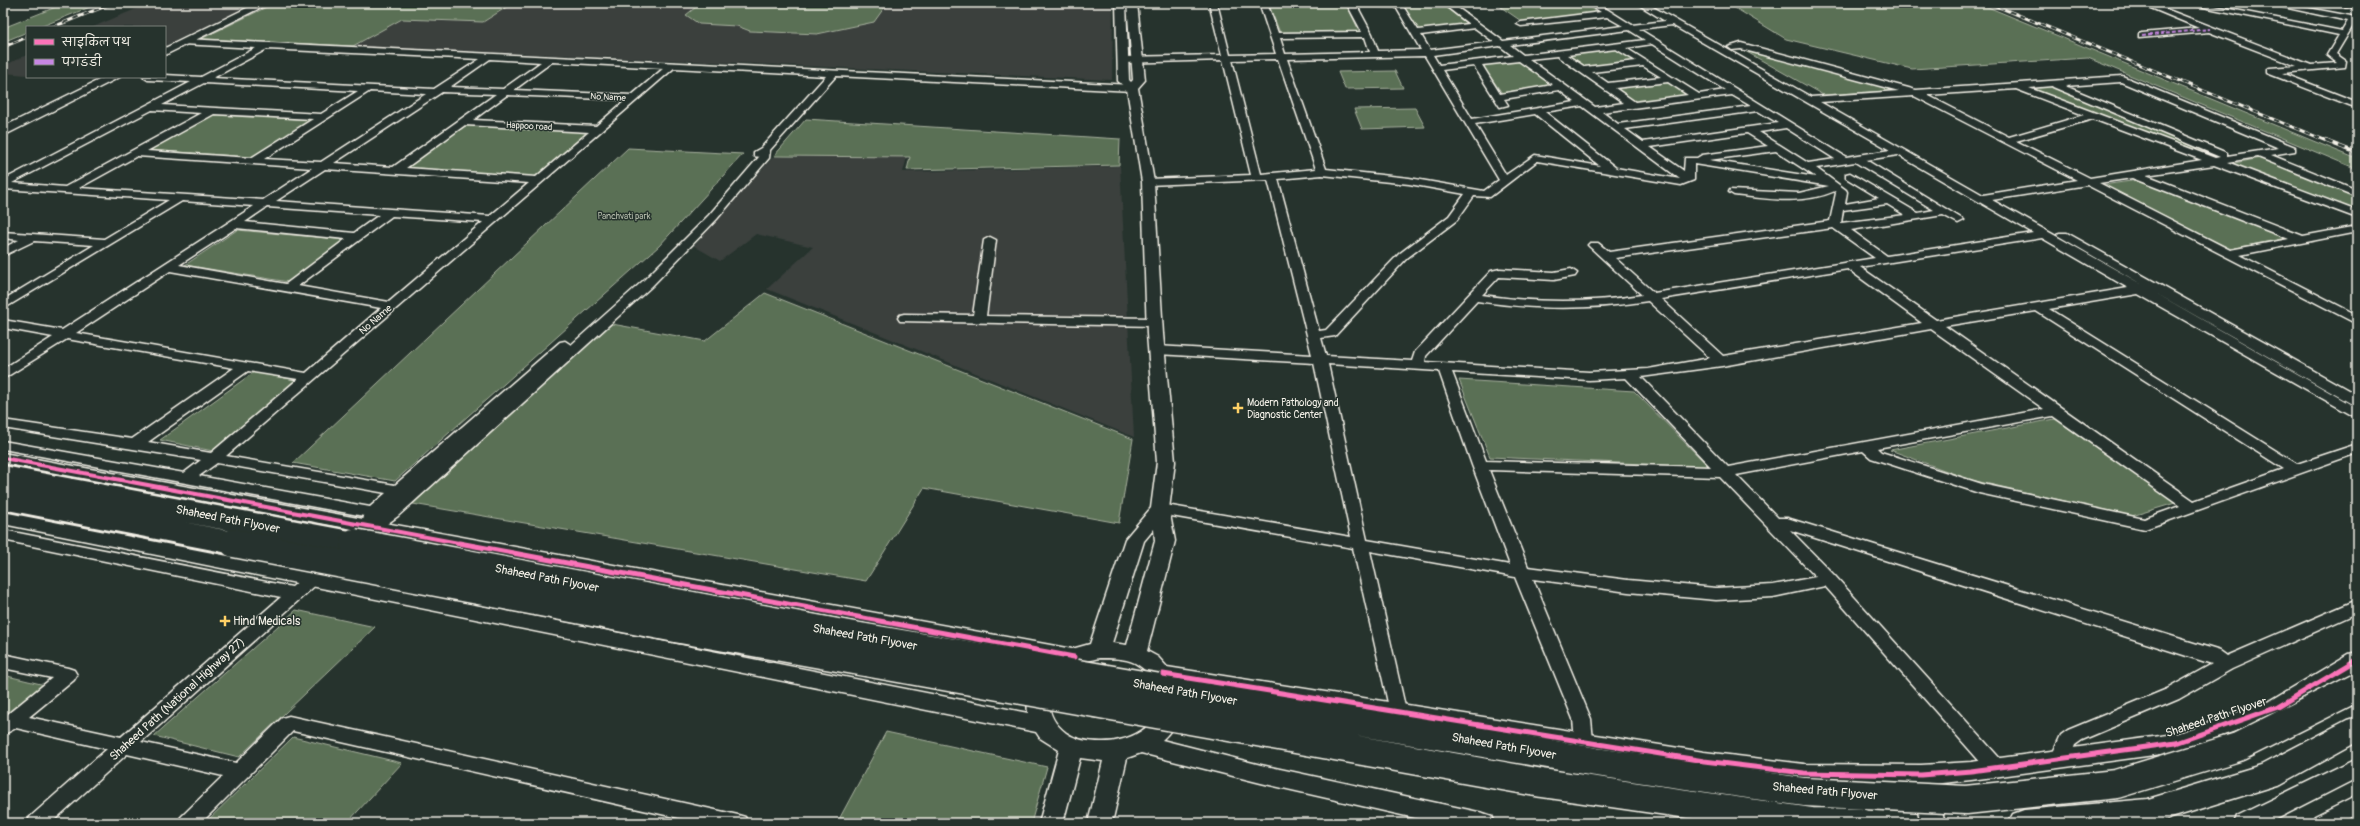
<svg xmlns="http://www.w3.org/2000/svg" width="2360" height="826" viewBox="0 0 2360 826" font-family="Pangolin,'Playpen Sans Deva',sans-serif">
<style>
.built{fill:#3a403d}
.green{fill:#5a7054;stroke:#a7b09e}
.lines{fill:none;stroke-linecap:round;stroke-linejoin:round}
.minor-casing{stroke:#f4f1e8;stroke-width:3}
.tertiary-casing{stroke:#f4f1e8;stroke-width:3}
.trunk-casing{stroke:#f4f1e8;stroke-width:3}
.minor{fill:#26332d;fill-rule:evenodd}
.tertiary{fill:#26332d;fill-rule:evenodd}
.trunk{fill:#26332d;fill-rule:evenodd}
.rail-far1-casing{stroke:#f4f1e8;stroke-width:3}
.rail-casing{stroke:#f4f1e8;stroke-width:3.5}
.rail-far1{stroke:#26332d;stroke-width:2;stroke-dasharray:5.5;stroke-linecap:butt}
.rail{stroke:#26332d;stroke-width:2.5;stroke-dasharray:7;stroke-linecap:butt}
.trunk-bridge-far1-casing{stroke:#f4f1e8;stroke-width:26;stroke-linecap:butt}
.trunk-bridge-casing{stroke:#f4f1e8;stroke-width:31;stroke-linecap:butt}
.trunk-bridge-far1{stroke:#26332d;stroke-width:22}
.trunk-bridge{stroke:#26332d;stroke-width:28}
.quiet{stroke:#c787e3;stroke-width:2;stroke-dasharray:4 2;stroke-linecap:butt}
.cycleway-far1-casing{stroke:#26332d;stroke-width:6}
.cycleway-casing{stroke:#26332d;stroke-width:8}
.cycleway-far1{stroke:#fb73b8;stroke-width:4}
.cycleway{stroke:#fb73b8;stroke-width:5}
.poi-dot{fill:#ffd166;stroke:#26332d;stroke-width:1.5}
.labels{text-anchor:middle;stroke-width:3;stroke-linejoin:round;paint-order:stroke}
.far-street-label{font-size:9px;fill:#f4f1e8;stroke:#26332d}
.far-park-label{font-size:9px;fill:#b6bdad;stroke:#26332d}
.street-label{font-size:10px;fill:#f4f1e8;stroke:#26332d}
.poi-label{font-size:10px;fill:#f4f1e8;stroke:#26332d;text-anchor:start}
.near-street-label{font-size:12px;fill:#f4f1e8;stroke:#26332d}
.near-poi-label{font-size:12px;fill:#f4f1e8;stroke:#26332d;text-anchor:start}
</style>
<rect width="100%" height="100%" fill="#26332d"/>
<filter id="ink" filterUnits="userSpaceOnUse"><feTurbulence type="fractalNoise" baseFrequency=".025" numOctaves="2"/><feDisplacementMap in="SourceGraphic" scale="8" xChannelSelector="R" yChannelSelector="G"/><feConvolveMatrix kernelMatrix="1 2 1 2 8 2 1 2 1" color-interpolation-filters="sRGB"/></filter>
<g filter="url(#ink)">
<!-- built -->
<path class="built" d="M150 3H255L165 46V27H93Z
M273 3H1113L1112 80 198 39Z
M27 55V75L3 73V66Z
M773 157H907L903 172 1120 166 1134 437 767 289 813 247 756 234 720 261 694 246Z"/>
<!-- green -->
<path class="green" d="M66 3H100L40 27H27V32L3 42V28Z
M275 3H513L483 22 402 19 353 46 201 39Z
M701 3H892L884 8 874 22 817 34 750 31 737 26 699 24 686 15Z
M1268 3 1347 5 1360 33 1281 35Z
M1402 3H1440L1467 24 1417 30Z
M1495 3H1583L1601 14 1524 23Z
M1727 3H1978L2357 159V169L2088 58 1912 69 1786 39Z
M1616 48 1638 62 1584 68 1563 54Z
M1745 51 1902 90 1823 95Z
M1519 60 1551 85 1502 93 1482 65Z
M1395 71 1403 88 1345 89 1338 72Z
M1666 80 1689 95 1632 102 1610 87Z
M2050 86 2223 157 2216 158 2028 88Z
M1415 108 1425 127 1362 129 1354 109Z
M214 114 313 120 252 157 148 150Z
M806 119 1120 139 1119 165 907 170 910 157 774 156Z
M465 125 589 132 535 177 403 169Z
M628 148 743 154 659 246 395 481 293 463Z
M2261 158 2357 197V211L2229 164Z
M2138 180 2286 238 2231 249 2103 185Z
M237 230 348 240 289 282 185 265Z
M765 293 1133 439 1119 523 924 488 866 581 413 504 612 324 705 341Z
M254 372 296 380 213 451 160 440Z
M1459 380 1634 391 1709 467 1490 457Z
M2055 419 2175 503 2132 516 1971 480 1890 450Z
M296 610 375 627 239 757 154 736Z
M3 675 45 685 3 718Z
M886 732 1047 767 1031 823H837Z
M293 737 402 763 347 823H205Z"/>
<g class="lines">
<!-- minor casing -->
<g class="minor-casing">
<path id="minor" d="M1209 3H1217L1230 55 1276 54 1259 3H1267L1278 33 1362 32 1348 6 1341 3H1401L1418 30 1469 24 1442 3H1451L1503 41 1623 26 1607 17 1521 26 1517 24 1521 22 1601 12 1587 3H1597L1632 25 1665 21 1636 3H1646L1811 97 1899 91 1741 49 1732 50 1728 47 1741 43 1916 90 2122 76 2295 147V151L2271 155 2357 190V197L2258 157 2227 162 2357 211V218L2214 165 2146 175 2303 236 2357 226V232L2240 255 2357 315V324L2087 185 1992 200 2143 285 2057 235 2059 233H2067L2357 395V405L2352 404 2152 291 2357 408V418L2138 294 2049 309 2297 464 2357 444V453L2145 529 1979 493 1871 458 1863 451 1736 475 1778 518H1787L2220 651 2227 656 2357 600V613L2232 669 2179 699 2082 740 2075 745 2067 764 2060 767 2053 764 2050 759 2061 735 2068 730 2167 689 2212 664 1790 530 1835 576 2004 763 2007 768 2004 773 1997 776 1990 773 1825 586 1773 597 1716 600 1628 592 1533 579 1591 719 1593 741 1591 746 1584 748 1577 746 1575 741 1573 719 1515 577 1370 551 1406 711 1403 716 1397 718 1391 716 1353 548 1160 514 1155 513 1152 509 1155 505 1160 504 1351 537 1314 363 1157 354 1150 350 1157 346 1312 355 1268 180 1148 185 1143 182 1148 179 1251 175 1223 60 1123 63 1119 60 1123 57 1222 55ZM1357 6 1396 7 1421 50 1378 51 1372 34ZM1672 25 1890 150 1846 157 1639 29ZM1475 28 1494 42 1430 50 1421 35ZM1629 30 1645 40 1523 55 1510 45ZM1365 37 1370 52 1285 54 1280 38ZM1652 44 1725 90 1699 94 1626 48ZM1500 46 1513 56 1439 65 1433 55ZM1616 49 1636 61 1585 67 1567 55ZM1425 56 1499 180 1484 191 1409 178 1326 169 1287 59ZM1557 56 1624 103 1595 107 1529 59ZM1278 59 1316 169 1261 174 1232 60ZM1519 61 1553 85 1500 94 1482 65ZM1474 66 1500 107 1508 105 1504 99 1559 90 1575 102 1472 119 1442 70ZM1643 66 1661 77 1608 83 1592 72ZM1668 82 1688 95 1635 102 1615 88ZM2121 82 2279 148 2227 156V153L2065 86ZM2052 86 2053 87 2220 157 2215 158 2029 88ZM2016 89 2084 115 2009 137 1927 95ZM1732 95 1751 106 1618 124 1602 112ZM1914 96 2077 180 1983 195 1820 102ZM1582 106 1680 179 1616 168 1545 112ZM1758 111 1778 123 1643 142 1625 129ZM1535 114 1600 166 1535 155 1506 175 1475 124ZM2093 119 2202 160 2090 178 2016 141ZM1786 128 1835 159 1808 163 1759 132ZM1747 133 1768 146 1702 155 1697 158H1685L1684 171 1650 147ZM1776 151 1816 177 1709 160ZM1898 155 2033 233 1887 256 1851 230 1943 215 1958 223 1964 220 1866 160ZM1537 161 1681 185 1694 180V164L1829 186 1799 193 1730 190 1729 192 1734 195C1768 199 1803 205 1835 191L1836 193 1830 221 1609 252 1598 243H1590L1588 245 1590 247 1642 295C1589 303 1535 303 1482 295L1499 277 1554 280 1575 276 1577 273 1571 269 1554 272 1500 269 1491 271 1415 352 1412 361 1326 356 1321 338 1335 336 1407 258 1457 220 1474 196 1490 197ZM1855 162 1934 210 1918 213 1850 173 1846 174V178L1879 198 1845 204 1847 192 1846 190 1816 168ZM1322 175 1409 184 1465 194 1449 216 1399 254 1326 330 1319 331 1278 179ZM2132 178 2289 239 2230 250 2099 183ZM1887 204 1905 215 1841 223 1843 210ZM1833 228 1875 258 1654 293 1615 258ZM2042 238 2128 288 1936 320 1860 267ZM1848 269 1922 323 1723 356 1661 299ZM1477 301C1534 310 1591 310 1648 301L1710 358 1648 369 1589 372 1425 362 1426 356ZM2036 311 2284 469 2194 501 1945 326ZM1931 329 2044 409 1728 467 1641 377 1722 366ZM1328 364 1439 371 1472 465 1510 565 1367 540ZM1452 372 1589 380 1626 378 1711 467 1486 461ZM2053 416 2180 506 2144 519 1982 484 1881 452 1877 448ZM1489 470 1720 477 1816 577 1773 585 1716 588 1628 580 1528 567Z
M2139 3H2150L2311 65 2337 63 2327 55 2339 35 2184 3H2200L2342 31 2348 21 2265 3H2282L2356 17 2357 19 2336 54 2346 61 2345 67 2282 73 2357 102V108L2267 73V69L2270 68 2297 66 2209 32 2139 38V34L2142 33 2199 28Z
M2330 3 2357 5V9Z
M185 39 1132 85 1137 88 1132 91 836 76 770 150 769 158 717 219 652 286 398 516 369 537H357L355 533 362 526 364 516 3 449V441L184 473 201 460 3 428V420L132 439 234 368 67 339 3 379V369L53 337 3 328V320L62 330 254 206 182 201 3 309V300L94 245 34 241 3 256V248L19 240 3 238V232L104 239 169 200 3 189V180L191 82 148 80 143 77H165V75L201 77 256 48 182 44 181 42ZM267 49 480 59 434 89 213 78ZM490 59 541 62 503 89 450 87ZM552 62 664 68 632 95 514 90ZM674 68 826 76 761 148 754 152V156L759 157 709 215 644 280 571 345 565 341 560 342 395 485 226 456ZM204 83 358 91 321 114 162 105ZM370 91 426 94 321 162 264 159ZM442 92 496 94 393 167 334 163ZM507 95 626 100 596 126 473 120ZM152 110 201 113 65 187 12 183ZM214 114 313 119 251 158 147 151ZM465 125 589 132 536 177 406 168ZM137 156 312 168 263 200 79 188ZM325 169 529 183 490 216 276 201ZM267 207 379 215 354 233 245 222ZM392 216 483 222 389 302 298 286ZM236 228 346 239 286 284 179 265ZM170 271 381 308 306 373 76 333ZM248 371 298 379 211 453 148 442ZM217 463 386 493 370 507 199 476Z
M990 237 996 240 986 316 1155 318 1161 322 1155 326 900 321 898 318 900 315 904 314 973 315 984 240Z
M3 530 292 587 327 556H339L341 560 339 564 141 742 236 763 282 718 289 716 738 815 745 817 748 823H701L293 731 201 823H178L181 817 223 776 127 754 51 823H27L30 817 107 749 16 728 3 735V718L52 678 3 668V654L68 668 74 670 77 675 74 680 29 717 121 737 281 597 3 540Z
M2357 796V814L2340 823H2312L2315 817Z"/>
</g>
<!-- tertiary casing -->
<g class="tertiary-casing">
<path id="tertiary" d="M257 3H270L165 55V48Z
M1116 3H1126L1129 80 1131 82 1133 80 1127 3H1137L1145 80 1138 88 1154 182 1163 334 1175 462 1169 509 1175 541 1147 651 1158 657 1167 667 1704 752 1804 764 1921 765 1971 762 2175 734 2270 701 2349 654 2357 652V670L2286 713 2176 752 1971 780 1932 784 1937 791 1945 823H1921L1913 791 1916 784 1804 782 1704 770 1177 684C1187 705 1178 725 1162 740L1261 765 1483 813 1492 816 1495 823H1437L1261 783 1141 753 1127 758 1112 823H1088L1103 761 1080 758 1063 823H1039L1059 750 1040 738 1036 732 3 524V512L1028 713C1025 694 1036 673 1051 661L3 463V453L1072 649 1090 644 1125 539 1151 508 1157 462 1147 334 1142 182 1127 89 1118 81ZM1154 529 1155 541 1127 645 1112 643 1144 541ZM1099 658C1111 658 1124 658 1135 663 1144 668 1151 675 1156 685 1172 721 1132 743 1101 742 1089 742 1076 740 1066 733 1038 712 1048 681 1076 665 1083 661 1091 660 1099 658Z
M105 77H120L3 136V127Z
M2357 758V778L2269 823H2234L2237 816Z"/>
</g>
<!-- trunk casing -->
<g class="trunk-casing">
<path id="trunk" d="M2357 717V742L2281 784 2155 823H2008L2013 814 2024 810 2148 799 2261 765 2347 720Z"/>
</g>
<!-- minor -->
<use href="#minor" class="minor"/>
<!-- tertiary -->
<use href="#tertiary" class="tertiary"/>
<!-- trunk -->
<use href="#trunk" class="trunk"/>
<!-- rail-far1 casing -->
<g class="rail-far1-casing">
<path id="rail-far1" d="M1989 3 2329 142
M53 27 113 3
M3 47 27 37"/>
</g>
<!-- rail casing -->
<g class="rail-casing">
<path id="rail" d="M2326 141 2357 153"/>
</g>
<!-- rail-far1 -->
<use href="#rail-far1" class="rail-far1"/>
<!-- rail -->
<use href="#rail" class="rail"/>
<!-- trunk-bridge-far1 casing -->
<g class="trunk-bridge-far1-casing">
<path id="trunk-bridge-far1" d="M3 477 360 544
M3 498 239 544"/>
</g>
<!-- trunk-bridge casing -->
<g class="trunk-bridge-casing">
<path id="trunk-bridge" d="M234 543 681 629 1542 783 1812 822 1860 823
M354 543 848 635 1596 762 1804 792 1966 800 2116 784 2238 747 2357 687"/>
</g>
<!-- trunk-bridge-far1 -->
<use href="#trunk-bridge-far1" class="trunk-bridge-far1"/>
<!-- trunk-bridge -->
<use href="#trunk-bridge" class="trunk-bridge"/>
<!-- quiet -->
<path class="quiet" d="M2142 36 2210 29"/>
<!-- cycleway-far1 casing -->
<g class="cycleway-far1-casing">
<path id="cycleway-far1" d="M3 458 464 544"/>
</g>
<!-- cycleway casing -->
<g class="cycleway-casing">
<path id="cycleway" d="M459 543 1074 657
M1163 674 1704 761 1804 773 1921 775 1971 771 2176 743 2278 707 2357 660"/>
</g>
<!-- cycleway-far1 -->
<use href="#cycleway-far1" class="cycleway-far1"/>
<!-- cycleway -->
<use href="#cycleway" class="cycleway"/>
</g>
</g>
<!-- markers -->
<g class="poi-dot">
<path d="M1236 402h4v4h4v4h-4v4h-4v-4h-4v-4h4z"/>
<path d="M223 615h4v4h4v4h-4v4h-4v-4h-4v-4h4z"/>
</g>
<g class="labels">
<!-- far-street labels -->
<g class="far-street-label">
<text transform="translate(608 97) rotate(3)" y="3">No Name</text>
<text transform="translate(529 126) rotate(3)" y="3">Happoo road</text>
</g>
<!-- far-park labels -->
<g class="far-park-label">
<text x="624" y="219">Panchvati park</text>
</g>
<!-- street labels -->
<g class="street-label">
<text transform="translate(375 319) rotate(-41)" y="4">No Name</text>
</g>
<!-- poi labels -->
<g class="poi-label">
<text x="1247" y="406">Modern Pathology and<tspan x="1247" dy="12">Diagnostic Center</tspan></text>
</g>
<!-- near-street labels -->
<g class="near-street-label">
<text transform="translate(228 519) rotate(11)" y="4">Shaheed Path Flyover</text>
<text transform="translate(547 578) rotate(11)" y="4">Shaheed Path Flyover</text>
<text transform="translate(865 637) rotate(10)" y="4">Shaheed Path Flyover</text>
<text transform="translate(1185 692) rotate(10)" y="4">Shaheed Path Flyover</text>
<text transform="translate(177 699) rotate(-42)" y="4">Shaheed Path (National Highway 27)</text>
<text transform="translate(2216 717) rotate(-18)" y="4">Shaheed Path Flyover</text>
<text transform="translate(1504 746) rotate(10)" y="4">Shaheed Path Flyover</text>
<text transform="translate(1825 791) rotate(5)" y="4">Shaheed Path Flyover</text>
</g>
<!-- near-poi labels -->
<g class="near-poi-label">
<text x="233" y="625">Hind Medicals</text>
</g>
</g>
<!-- margin -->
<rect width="2360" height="826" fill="none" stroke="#26332d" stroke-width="16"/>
<rect x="8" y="8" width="2344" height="810" fill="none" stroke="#f4f1e8" stroke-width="1.5" filter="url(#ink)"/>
<!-- legend -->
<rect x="26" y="26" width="140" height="52" fill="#26332d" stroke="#787f78"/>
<rect x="34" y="39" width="20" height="6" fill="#fb73b8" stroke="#787f78"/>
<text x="62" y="46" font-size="12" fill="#f4f1e8">साइकिल पथ</text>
<rect x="34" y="59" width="20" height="6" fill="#c787e3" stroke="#787f78"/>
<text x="62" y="66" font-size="12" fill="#f4f1e8">पगडंडी</text>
</svg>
